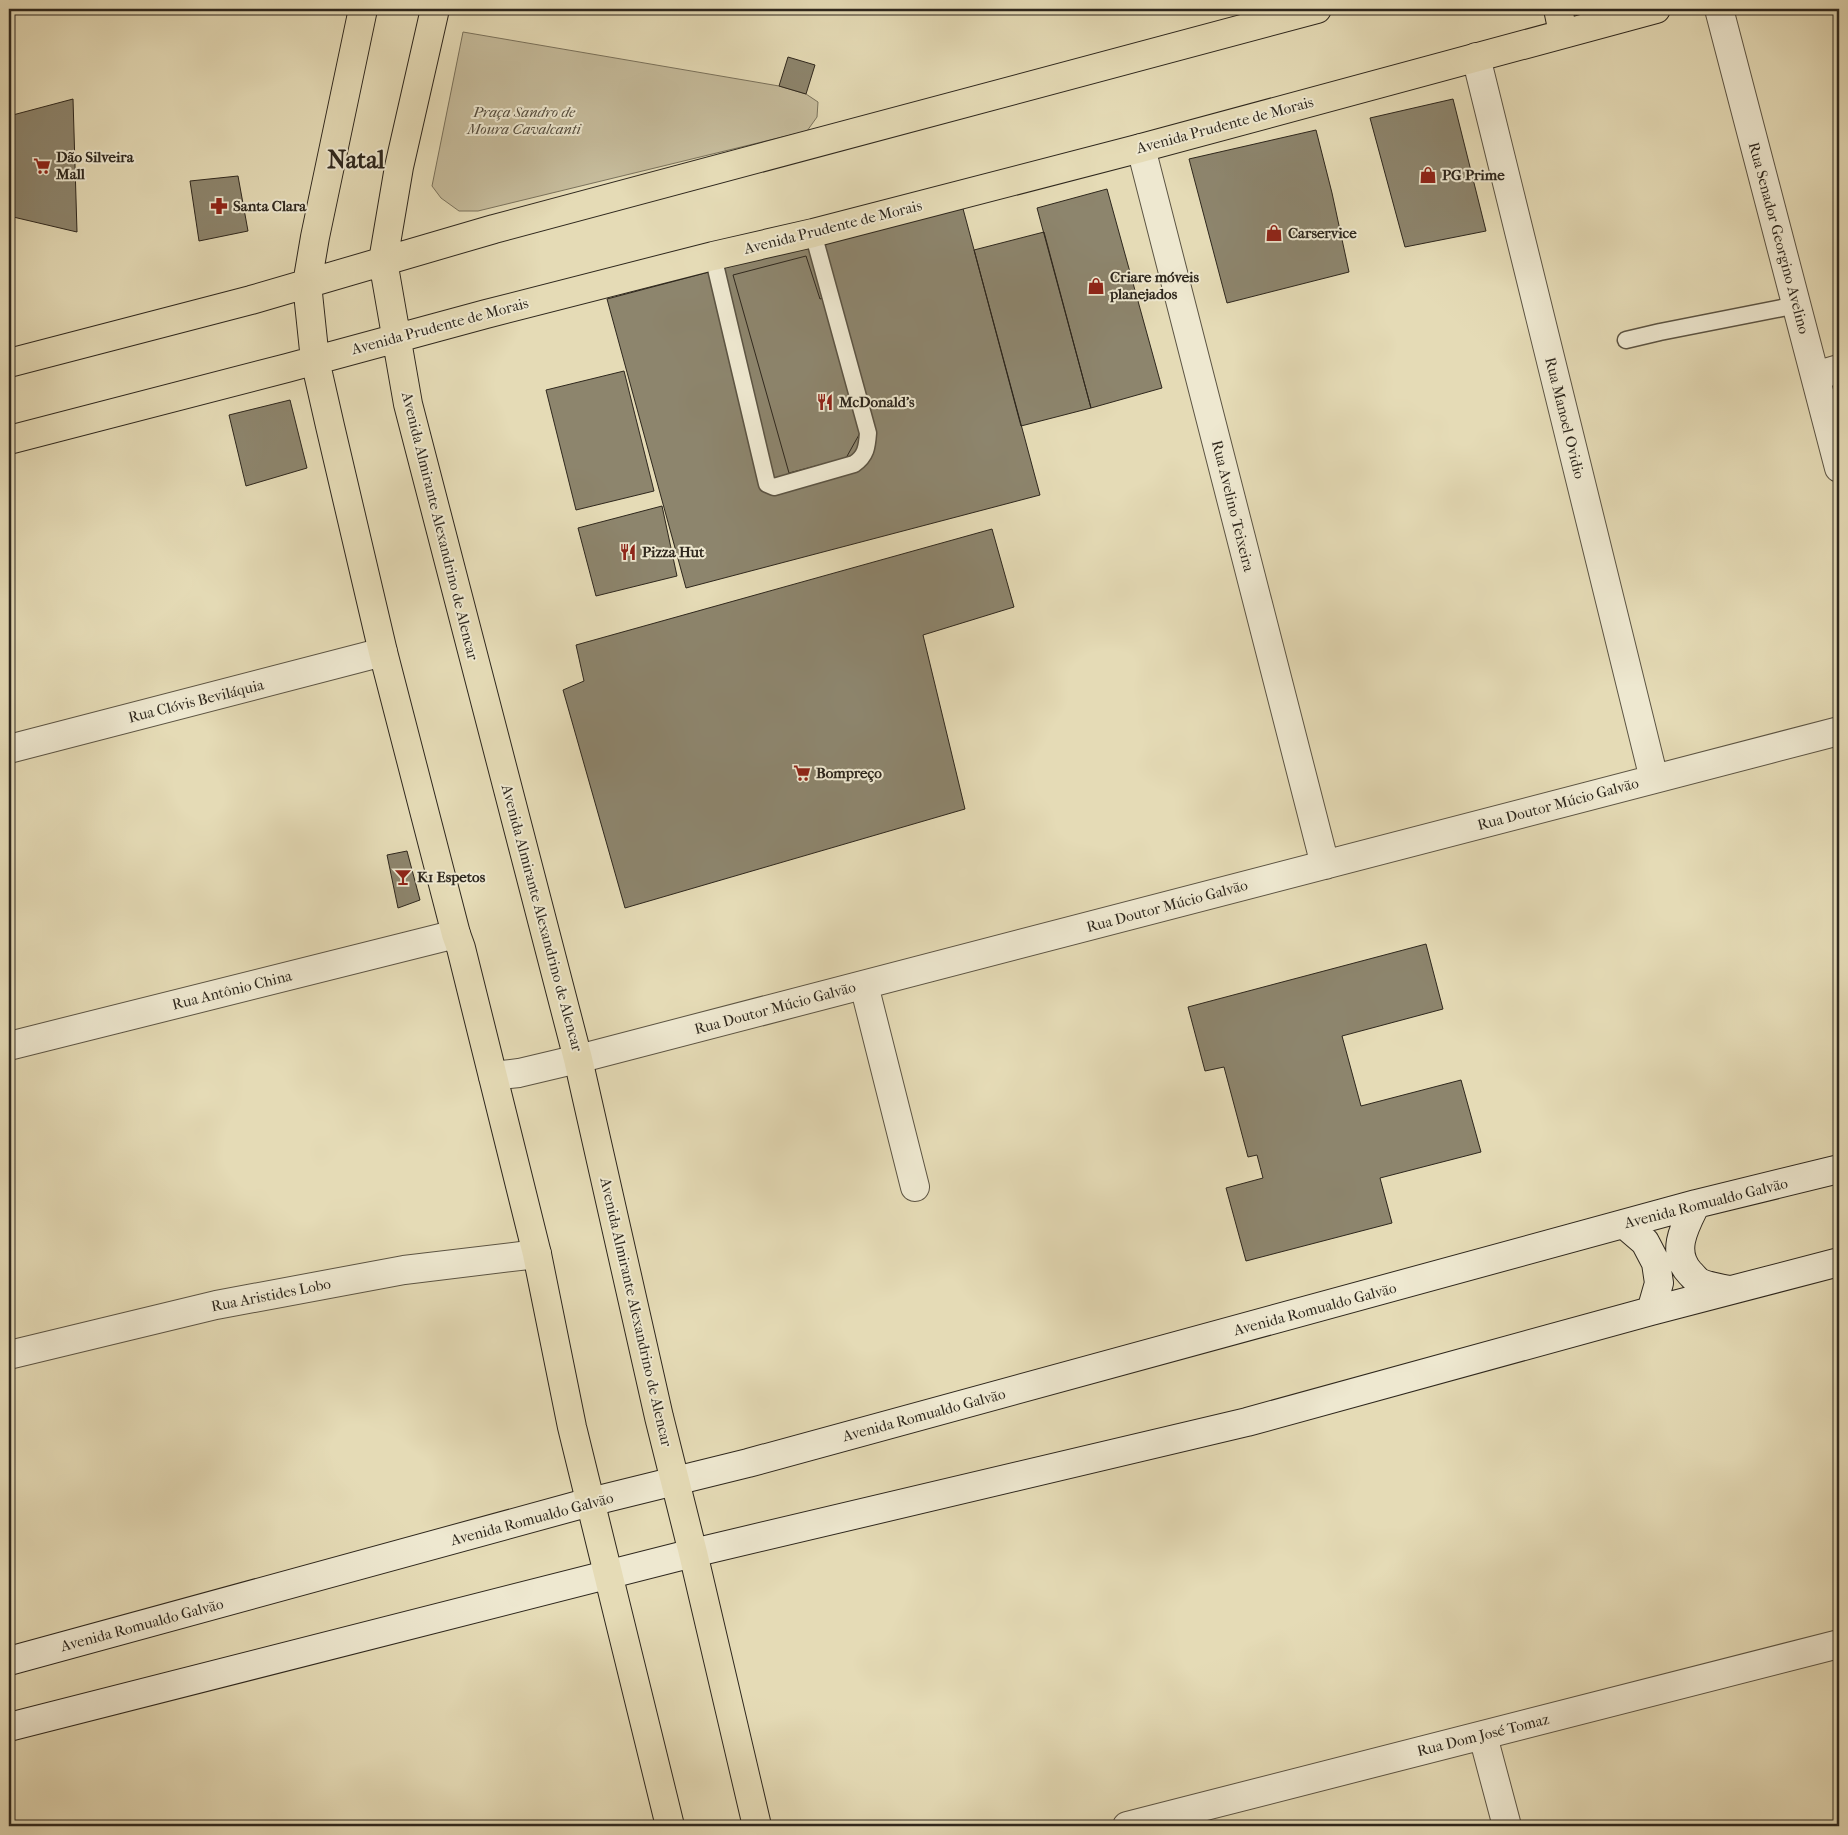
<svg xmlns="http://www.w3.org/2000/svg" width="1848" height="1835" viewBox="0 0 1848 1835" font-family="'IM FELL French Canon',serif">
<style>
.green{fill:#c6bc9c;stroke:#7a725c}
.building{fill:#8d856d;stroke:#2e271d}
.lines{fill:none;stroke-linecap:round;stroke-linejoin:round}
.lane-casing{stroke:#5c5443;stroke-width:19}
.street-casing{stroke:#5c5443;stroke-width:30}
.secondary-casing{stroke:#2e271d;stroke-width:30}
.primary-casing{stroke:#2e271d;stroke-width:30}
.lane{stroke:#eee8d0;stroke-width:16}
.street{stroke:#eee8d0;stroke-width:28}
.secondary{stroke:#eee8d0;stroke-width:28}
.primary{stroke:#e5dbb6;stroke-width:28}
.labels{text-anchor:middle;stroke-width:4;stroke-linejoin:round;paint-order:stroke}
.park-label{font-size:15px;font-style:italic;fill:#544c3d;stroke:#eee8d0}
.street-label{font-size:15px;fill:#2e271d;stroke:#eee8d0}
.poi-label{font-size:15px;font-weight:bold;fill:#2e271d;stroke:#eee8d0;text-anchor:start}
.town-label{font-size:25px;font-weight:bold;fill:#2e271d;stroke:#eee8d0}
</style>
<rect width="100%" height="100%" fill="#e5dbb6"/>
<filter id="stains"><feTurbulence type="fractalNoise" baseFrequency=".004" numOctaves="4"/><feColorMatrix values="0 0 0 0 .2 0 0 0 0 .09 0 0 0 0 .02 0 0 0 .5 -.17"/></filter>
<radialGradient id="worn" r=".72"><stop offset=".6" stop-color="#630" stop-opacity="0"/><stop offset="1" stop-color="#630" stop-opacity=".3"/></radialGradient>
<!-- green -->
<path class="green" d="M463 32 779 86 806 94 818 102 817 117 807 131 478 211H459L441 198 432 186Z"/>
<!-- building -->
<path class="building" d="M788 57 815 65 806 94 779 86Z
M73 99 77 232 9 216V116Z
M1453 99 1486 231 1405 247 1370 118Z
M1316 130 1332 193 1349 272 1227 303 1189 159Z
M238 176 248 231 199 241 190 181Z
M1107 189 1162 388 1091 408 1037 208Z
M962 205 1040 495 686 588 607 299Z
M1044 232 1091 408 1021 426 974 250Z
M806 256 820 299 826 297 860 433 846 458 789 473 733 275Z
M624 371 654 491 576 510 546 390Z
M290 400 307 468 246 486 229 415Z
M662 506 677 576 596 596 578 528Z
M992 529 1014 607 923 635 965 809 625 908 563 690 584 681 576 645Z
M407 851 420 900 398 908 387 855Z
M1426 944 1443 1009 1342 1036 1361 1106 1461 1080 1481 1152 1380 1178 1392 1223 1246 1261 1226 1188 1263 1178 1257 1155 1248 1157 1224 1067 1205 1071 1188 1007Z"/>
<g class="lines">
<!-- lane casing -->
<g class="lane-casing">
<path id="lane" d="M713 256 767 484 774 487 854 464C866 456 867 447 868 433L813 233
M1626 340 1660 332 1797 305"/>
</g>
<!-- street casing -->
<g class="street-casing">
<path id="street" d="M1719 9 1839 468
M1476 57 1654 779
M1141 148 1325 865
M1815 376 1839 369
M9 749 383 652
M864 985 915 1187
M9 1046 456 934
M493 1076 519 1073 578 1059 1839 731
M9 1355 216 1305 404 1270 537 1254
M1483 1736 1507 1826
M1127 1826 1839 1644"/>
</g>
<!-- secondary casing -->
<g class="secondary-casing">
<path id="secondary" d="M1696 1204C1685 1226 1670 1252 1690 1273 1693 1276 1696 1280 1699 1282 1706 1286 1720 1288 1729 1290
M1624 1224 1645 1242 1656 1263 1659 1283 1651 1311
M9 1661 590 1502 748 1463 1696 1204 1839 1169
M9 1727 693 1553 1247 1422 1651 1311 1839 1262"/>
</g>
<!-- primary casing -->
<g class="primary-casing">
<path id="primary" d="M363 9 315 237 307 284 315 360 330 426 383 652 456 934 461 948 537 1254 572 1427 670 1826
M435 9 399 167 383 261 408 404 578 1059 659 1417 693 1553 757 1826
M1558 9 1563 33
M9 363 251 300 494 229 1317 9
M9 440 287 368 486 314 713 256 813 233 1141 148 1656 9"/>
</g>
<!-- lane -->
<use href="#lane" class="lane"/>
<!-- street -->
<use href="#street" class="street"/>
<!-- secondary -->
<use href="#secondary" class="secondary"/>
<!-- primary -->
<use href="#primary" class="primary"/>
</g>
<!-- icons -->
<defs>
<g id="supermarket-bare" transform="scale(1.35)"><path d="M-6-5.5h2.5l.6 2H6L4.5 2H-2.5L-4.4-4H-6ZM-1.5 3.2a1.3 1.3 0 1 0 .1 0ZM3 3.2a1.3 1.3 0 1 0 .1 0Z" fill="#8f2418" stroke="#eee8d0" stroke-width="2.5" paint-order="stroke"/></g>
<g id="shop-bare" transform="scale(1.35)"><path d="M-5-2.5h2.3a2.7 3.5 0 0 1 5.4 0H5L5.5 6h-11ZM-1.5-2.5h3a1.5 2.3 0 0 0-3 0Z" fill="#8f2418" stroke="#eee8d0" stroke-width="2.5" paint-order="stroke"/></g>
<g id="pharmacy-bare" transform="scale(1.35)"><path d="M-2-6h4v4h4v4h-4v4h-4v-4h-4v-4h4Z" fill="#8f2418" stroke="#eee8d0" stroke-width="2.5" paint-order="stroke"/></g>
<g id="restaurant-bare" transform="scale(1.35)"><path d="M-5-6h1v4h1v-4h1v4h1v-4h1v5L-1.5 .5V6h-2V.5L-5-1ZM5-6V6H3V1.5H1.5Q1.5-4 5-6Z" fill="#8f2418" stroke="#eee8d0" stroke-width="2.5" paint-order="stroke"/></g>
<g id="bar-bare" transform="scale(1.35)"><path d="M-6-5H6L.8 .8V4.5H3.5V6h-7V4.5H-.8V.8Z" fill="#8f2418" stroke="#eee8d0" stroke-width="2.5" paint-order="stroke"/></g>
</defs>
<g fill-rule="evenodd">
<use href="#supermarket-bare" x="42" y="166"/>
<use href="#shop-bare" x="1428" y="175"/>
<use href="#pharmacy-bare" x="219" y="206"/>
<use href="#shop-bare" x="1274" y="233"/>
<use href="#shop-bare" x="1096" y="286"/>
<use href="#restaurant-bare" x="825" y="402"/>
<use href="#restaurant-bare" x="628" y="552"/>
<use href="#supermarket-bare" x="802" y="773"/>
<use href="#bar-bare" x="403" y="877"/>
</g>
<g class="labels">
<!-- park labels -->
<g class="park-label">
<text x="524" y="117">Praça Sandro de<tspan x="524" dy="17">Moura Cavalcanti</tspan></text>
</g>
<!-- street labels -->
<g class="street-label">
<text transform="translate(1225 125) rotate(-15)" y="5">Avenida Prudente de Morais</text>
<text transform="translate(833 227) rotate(-14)" y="5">Avenida Prudente de Morais</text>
<text transform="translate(1779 238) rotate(75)" y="5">Rua Senador Georgino Avelino</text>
<text transform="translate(440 326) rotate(-15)" y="5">Avenida Prudente de Morais</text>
<text transform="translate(1565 418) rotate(76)" y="5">Rua Manoel Ovidio</text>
<text transform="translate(1233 506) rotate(76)" y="5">Rua Avelino Teixeira</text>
<text transform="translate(440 526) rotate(76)" y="5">Avenida Almirante Alexandrino de Alencar</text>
<text transform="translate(196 701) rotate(-14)" y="5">Rua Clóvis Beviláquia</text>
<text transform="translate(1558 804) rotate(-15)" y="5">Rua Doutor Múcio Galvão</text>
<text transform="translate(1167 906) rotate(-15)" y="5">Rua Doutor Múcio Galvão</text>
<text transform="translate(542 918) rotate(75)" y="5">Avenida Almirante Alexandrino de Alencar</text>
<text transform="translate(232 990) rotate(-14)" y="5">Rua Antônio China</text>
<text transform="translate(775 1008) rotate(-15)" y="5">Rua Doutor Múcio Galvão</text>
<text transform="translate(1706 1203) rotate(-14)" y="5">Avenida Romualdo Galvão</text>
<text transform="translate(271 1295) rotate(-11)" y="5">Rua Aristides Lobo</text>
<text transform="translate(1315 1309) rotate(-15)" y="5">Avenida Romualdo Galvão</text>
<text transform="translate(636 1312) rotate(77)" y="5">Avenida Almirante Alexandrino de Alencar</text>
<text transform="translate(924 1415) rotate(-15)" y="5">Avenida Romualdo Galvão</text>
<text transform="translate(532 1519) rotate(-15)" y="5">Avenida Romualdo Galvão</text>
<text transform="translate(142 1625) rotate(-15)" y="5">Avenida Romualdo Galvão</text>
<text transform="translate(1483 1735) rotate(-14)" y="5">Rua Dom José Tomaz</text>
</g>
<!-- poi labels -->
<g class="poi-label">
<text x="56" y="162">Dão Silveira<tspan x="56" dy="17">Mall</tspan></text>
<text x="1442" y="180">PG Prime</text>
<text x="233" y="211">Santa Clara</text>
<text x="1288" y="238">Carservice</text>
<text x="1110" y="282">Criare móveis<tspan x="1110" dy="17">planejados</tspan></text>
<text x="839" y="407">McDonald's</text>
<text x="642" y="557">Pizza Hut</text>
<text x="816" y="778">Bompreço</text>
<text x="417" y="882">K1 Espetos</text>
</g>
<!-- town labels -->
<g class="town-label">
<text x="356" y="168">Natal</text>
</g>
</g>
<!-- margin -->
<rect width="1848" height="1835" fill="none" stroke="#e5dbb6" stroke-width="30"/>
<rect x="10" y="10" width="1828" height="1815" fill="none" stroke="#2e271d" stroke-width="2.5"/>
<rect x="15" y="15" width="1818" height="1805" fill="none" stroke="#2e271d"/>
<rect width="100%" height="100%" filter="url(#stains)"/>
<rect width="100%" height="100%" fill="url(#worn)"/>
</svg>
